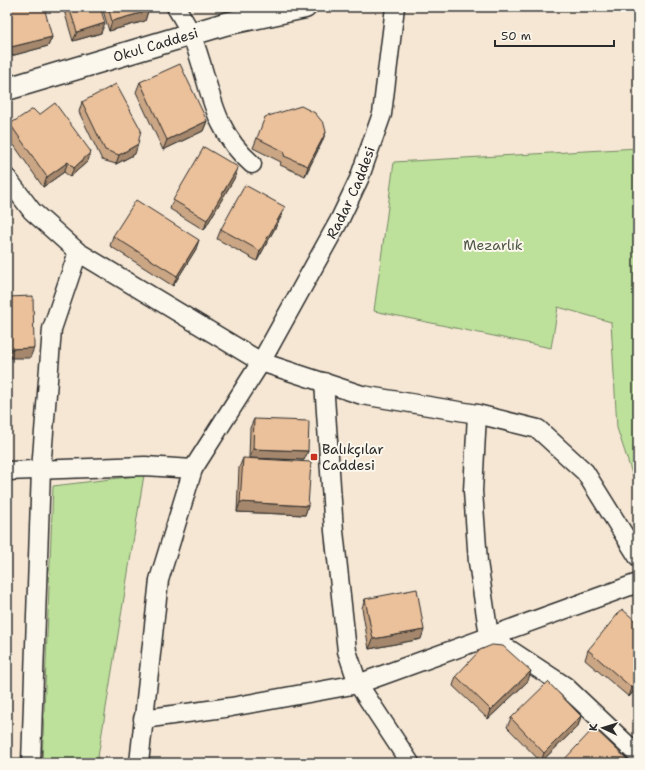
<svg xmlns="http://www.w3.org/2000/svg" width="645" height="770" viewBox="0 0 645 770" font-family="'Shantell Sans',sans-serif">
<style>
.green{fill:#bde19b;stroke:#748663}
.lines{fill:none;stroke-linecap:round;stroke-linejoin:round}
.minor-casing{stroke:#2b2b2b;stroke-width:21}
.major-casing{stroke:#2b2b2b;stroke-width:25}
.minor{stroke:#fbf7ec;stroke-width:18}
.major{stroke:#fbf7ec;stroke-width:22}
.wall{fill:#caa685;stroke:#2b2b2b}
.shaded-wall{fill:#a4876c;stroke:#2b2b2b}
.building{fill:#ebc19b;stroke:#2b2b2b}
.poi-dot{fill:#c8321e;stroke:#fbf7ec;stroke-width:1.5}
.labels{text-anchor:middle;stroke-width:4;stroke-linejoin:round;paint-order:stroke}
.street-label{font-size:14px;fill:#2b2b2b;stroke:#fbf7ec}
.park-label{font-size:14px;fill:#505847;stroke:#fbf7ec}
.poi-label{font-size:14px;fill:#2b2b2b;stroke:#fbf7ec;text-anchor:start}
</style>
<rect width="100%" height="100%" fill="#f6e7d4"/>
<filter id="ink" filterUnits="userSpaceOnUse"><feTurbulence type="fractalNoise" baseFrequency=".025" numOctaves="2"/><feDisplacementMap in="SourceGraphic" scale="8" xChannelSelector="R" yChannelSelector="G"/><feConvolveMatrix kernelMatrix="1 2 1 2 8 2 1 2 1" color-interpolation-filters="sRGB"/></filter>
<g filter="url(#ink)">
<!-- green -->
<path class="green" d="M638 148V492L617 428 611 322 558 307 551 348 374 311 394 162Z
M144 475 97 763H42L53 486Z"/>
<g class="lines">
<!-- minor casing -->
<g class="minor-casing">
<g id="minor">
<path d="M176 7C181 16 187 25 191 34 211 82 209 127 252 164"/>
<path d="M7 178 32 211 78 252 261 362 362 395 477 414 538 429 585 472 638 557"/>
<path d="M324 382 334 531 347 651 358 684 410 763"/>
<path d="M477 414 473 491 478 562 489 636 565 686 638 755"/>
<path d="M7 471 145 466 193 469"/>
<path d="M143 719 231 707 358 684 638 583"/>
<path d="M31 763 41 470 52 329 78 252"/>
<path id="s1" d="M139 763 159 580 193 469 261 362 339 221 359 179 382 114 395 7"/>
</g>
</g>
<!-- major casing -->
<g class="major-casing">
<g id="major">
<path id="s2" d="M7 89 225 24 305 7"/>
</g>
</g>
<!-- minor -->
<use href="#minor" class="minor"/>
<!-- major -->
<use href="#major" class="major"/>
</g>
<!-- wall -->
<path class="wall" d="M7 7 52 37 48 46 7 57Z
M63 7H100L101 33 73 41Z
M102 7H147L148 11 145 21 109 31Z
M140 82 207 121 203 131 163 150 136 92Z
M82 102 135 154 116 164 102 160 79 112Z
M39 115 88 161 70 177 64 172 43 187 7 135V132L10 124Z
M257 138 322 142 305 176 280 165 281 162 253 148Z
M238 167 235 177 204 230 170 209 173 200Z
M281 217 257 261 217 239 221 229Z
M113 236 196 249 173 286 110 246Z
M254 419 308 451 304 460 249 458 250 428Z
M243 458 308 506 305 515 237 512 239 468Z
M365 599 421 639 369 649 362 608Z
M588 650 638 686 629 697 585 660Z
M456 676 528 681 488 719 453 686Z
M581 716 578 726 541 762 507 727 511 718Z"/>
<!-- shaded-wall -->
<path class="shaded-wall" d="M148 11 145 21 109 31 112 21Z
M105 23 101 33 73 41 77 32Z
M52 37 48 46 7 57 11 47Z
M207 121 203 131 163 150 167 140Z
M326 132 322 142 305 176 308 166Z
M138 144 135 154 116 164 119 155Z
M91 152 88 161 70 177 74 168Z
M68 162 64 172 43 187 47 177Z
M238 167 235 177 204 230 207 220Z
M285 207 281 217 257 261 260 251Z
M199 240 196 249 173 286 177 276Z
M34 348 30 358H7V349Z
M253 449 308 451 304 460 249 458Z
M240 502 308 506 305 515 237 512Z
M424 630 421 639 369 649 373 639Z
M531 671 528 681 488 719 491 710Z
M638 681V686L629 697 632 688Z
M581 716 578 726 541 762 544 753Z"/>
<!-- building -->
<path class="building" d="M7 7H44L52 37 11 47 7 33Z
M69 7H100L105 23 77 32Z
M108 7H147L148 11 112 21Z
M180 64 207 121 167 140 140 82Z
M116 84 141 130 138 144 119 155 105 150 82 102Z
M55 103 91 152 74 168 68 162 47 177 10 124 33 109 39 115Z
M301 106 315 113 324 124 326 132 308 166 284 156 285 152 257 138 265 117Z
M204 147 238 167 207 220 173 200Z
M245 185 285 207 260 251 221 229Z
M136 200 199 240 177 276 113 236Z
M33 296 34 348 7 349V297Z
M254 419 309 421 308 451 253 449Z
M243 458 311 462 308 506 240 502Z
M417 589 424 630 373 639 365 599Z
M622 609 638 623V681L632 688 588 650Z
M492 645 503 646 531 671 491 710 456 676 480 650Z
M548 682 581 716 544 753 511 718Z
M594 728 631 763H561Z"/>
</g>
<!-- markers -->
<rect class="poi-dot" x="310" y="453" width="8" height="8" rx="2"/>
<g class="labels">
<!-- street labels -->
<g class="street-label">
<text dy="5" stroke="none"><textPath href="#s2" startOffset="155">Okul Caddesi</textPath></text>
<text dy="5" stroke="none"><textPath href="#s1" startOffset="619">Radar Caddesi</textPath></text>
</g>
<!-- park labels -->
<g class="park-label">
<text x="493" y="250">Mezarlık</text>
</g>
<!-- poi labels -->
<g class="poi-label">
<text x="322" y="454">Balıkçılar<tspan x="322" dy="16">Caddesi</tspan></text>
</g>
</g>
<!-- margin -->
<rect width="645" height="770" fill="none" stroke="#fbf7ec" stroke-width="24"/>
<rect x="12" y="12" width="621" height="746" fill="none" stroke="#2b2b2b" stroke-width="1.5" filter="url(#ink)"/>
<!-- north arrow -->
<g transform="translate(603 728) rotate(274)" stroke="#fbf7ec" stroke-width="3" paint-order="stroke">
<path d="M0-3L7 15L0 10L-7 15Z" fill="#2b2b2b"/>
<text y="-6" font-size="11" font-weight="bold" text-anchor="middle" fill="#2b2b2b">K</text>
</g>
<!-- scale -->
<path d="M495 40v6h119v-6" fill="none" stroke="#2b2b2b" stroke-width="2"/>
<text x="501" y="40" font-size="12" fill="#2b2b2b" stroke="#fbf7ec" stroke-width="3" paint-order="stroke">50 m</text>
</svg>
